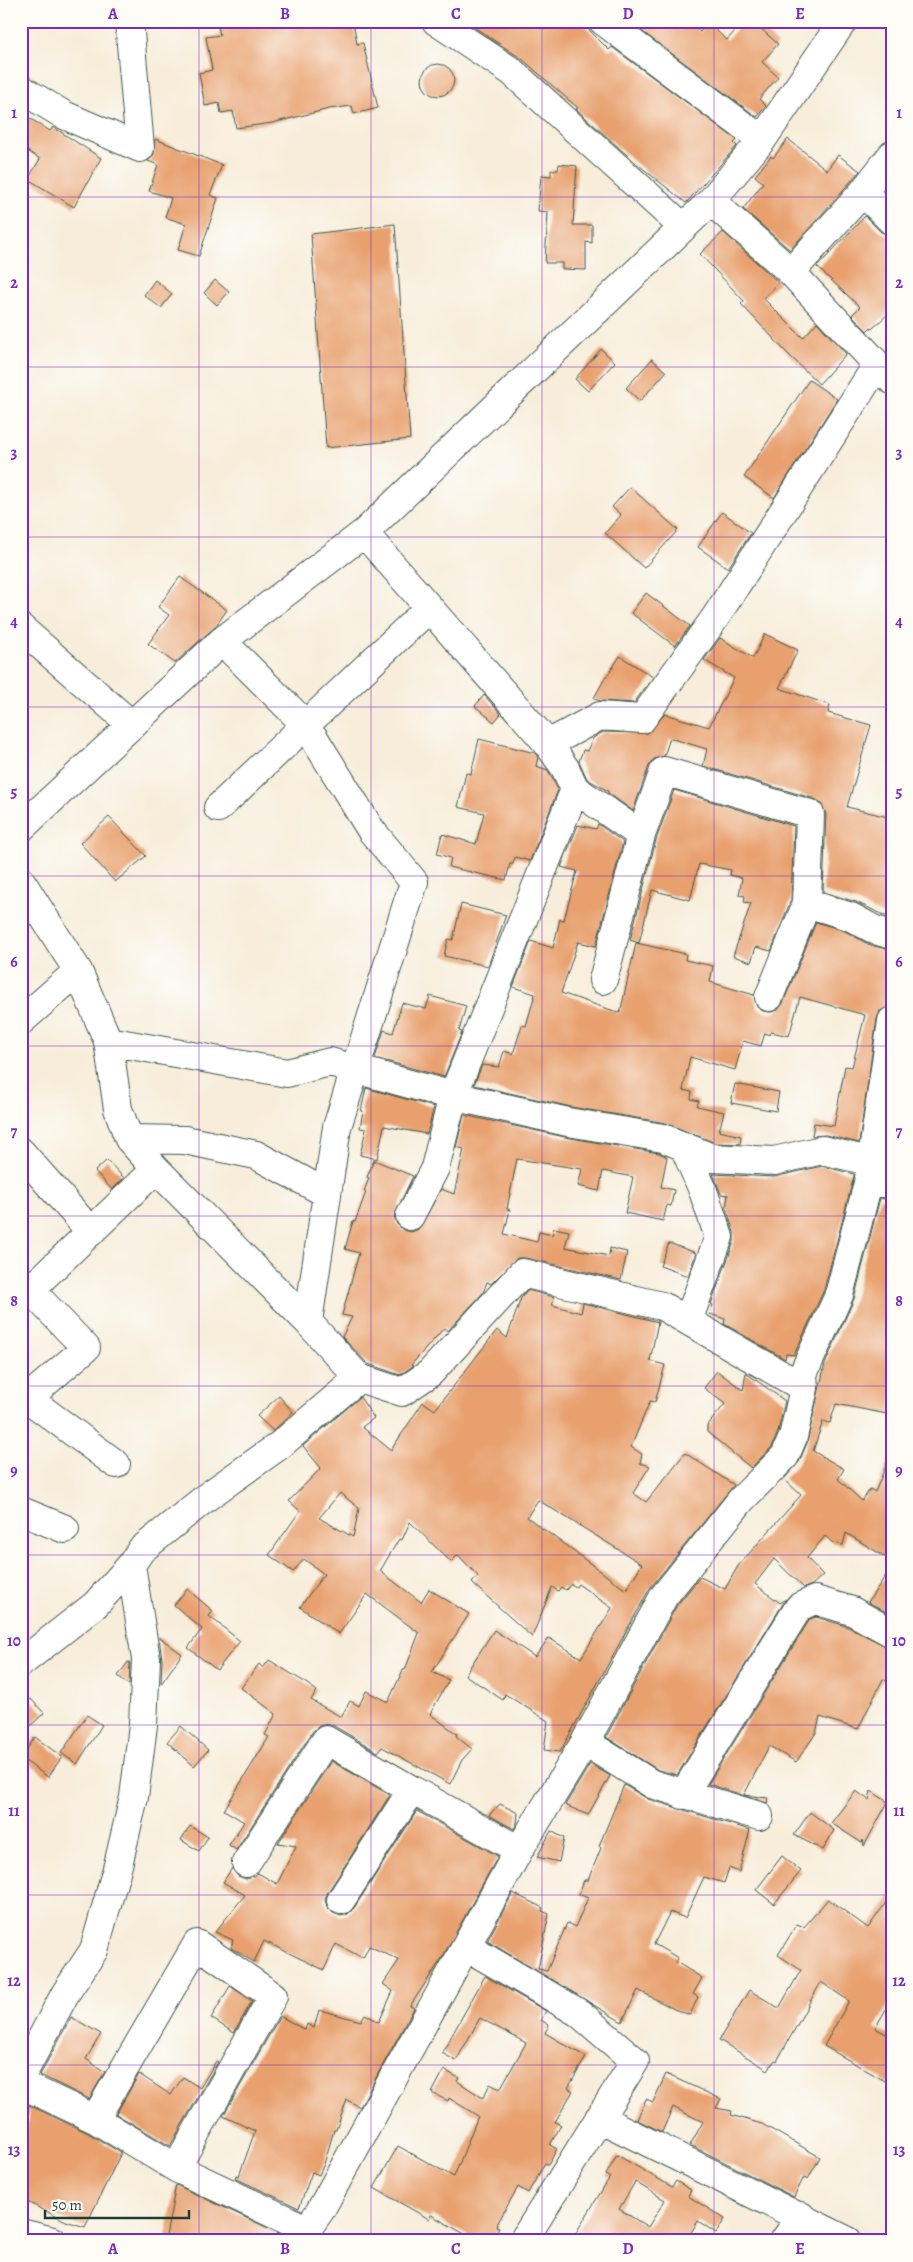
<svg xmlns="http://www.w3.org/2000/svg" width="913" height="2262" viewBox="0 0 913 2262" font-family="Alegreya,serif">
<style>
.building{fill:#e8a06e;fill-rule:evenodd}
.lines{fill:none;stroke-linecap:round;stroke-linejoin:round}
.minor-casing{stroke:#3f574d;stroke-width:30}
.minor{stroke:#fff;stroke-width:28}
.grid{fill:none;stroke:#7b2cbf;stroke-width:1;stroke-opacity:0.55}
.neatline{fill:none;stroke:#7b2cbf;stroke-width:2}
.grid-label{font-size:16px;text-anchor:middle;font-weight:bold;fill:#7b2cbf}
</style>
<rect width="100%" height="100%" fill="#fdfcf7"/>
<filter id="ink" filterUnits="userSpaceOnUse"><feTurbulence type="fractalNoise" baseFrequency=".02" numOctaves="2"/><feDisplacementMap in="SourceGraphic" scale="10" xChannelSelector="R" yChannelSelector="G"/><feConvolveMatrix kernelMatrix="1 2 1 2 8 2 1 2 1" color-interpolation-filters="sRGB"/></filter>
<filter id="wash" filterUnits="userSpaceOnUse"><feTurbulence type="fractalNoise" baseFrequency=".0096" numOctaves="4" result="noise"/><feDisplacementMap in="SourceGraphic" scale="20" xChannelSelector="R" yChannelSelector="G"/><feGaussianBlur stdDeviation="1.12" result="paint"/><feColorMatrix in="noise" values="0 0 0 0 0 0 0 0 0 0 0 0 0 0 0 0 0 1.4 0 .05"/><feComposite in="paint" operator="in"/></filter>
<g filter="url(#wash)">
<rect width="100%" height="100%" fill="#f7edda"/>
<g id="blocks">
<!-- building -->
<path class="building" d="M217 21H353L357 44 363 43 378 108 354 114 352 106 329 109 272 123 236 128 233 111 221 113 219 103 205 106 199 73 212 70 206 37 220 35Z
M465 21H580L609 50 612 47 737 140 734 143 737 146 686 203 636 163 576 109 578 108 522 59Z
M635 21H671L680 30 688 21 700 32 708 23 727 40 744 21H752L778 44 762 62 778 77 759 99 766 106 757 117 632 24Z
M422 80a16 16 0 1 1 32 0a16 16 0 1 1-32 0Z
M21 113 50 131 53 127 101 158 74 207 28 179 40 159 21 147Z
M155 139 222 165 210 195 218 198 199 256 178 250 186 224 165 217 171 198 149 191 158 165 148 161 154 154Z
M788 139 827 170 838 155 860 171 790 250 743 209 763 183 755 176 771 156 773 158Z
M559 164 577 166 573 225H592V243L586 242V270L562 269V263H545L548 212 538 211 541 175 551 176V170H558Z
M865 216 881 232 892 236V310L872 329 871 327 867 331 852 315 860 307 817 267Z
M395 224 410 439 326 448 311 234Z
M723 232 779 283 763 298 803 338 817 322 846 354 819 384 788 354 741 304 744 301 700 254Z
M155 280 172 294 161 308 144 295Z
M215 280 229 292 217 305 204 293Z
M601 349 615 362 588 391 575 379Z
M652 359 666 372 640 401 626 388Z
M809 380 837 399 774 498 744 477Z
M630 487 678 530 644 568 605 533 621 515 612 507Z
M722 512 751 533 728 568 698 547Z
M180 577 227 610 215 627 175 663 148 644 169 615 158 607Z
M646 593 690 626 675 646 631 613Z
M765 634 798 650 779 688 830 705 828 713 871 725 847 807 892 818V919L856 902 823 892 826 814 821 803 815 799 703 766 707 749 670 738 664 756 654 759 649 766 633 811 608 793V791L587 779 579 761 583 750 587 751 593 738 603 732 648 733 665 714 709 727 734 678 704 660 720 638 753 658Z
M620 656 653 677 634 703 600 701 594 698 606 676H607Z
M484 695 501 714 494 722 475 706Z
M479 739 535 753 538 757 536 766 548 770 558 790 530 861 515 857 513 864H510L506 880 449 867 451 858 437 854 442 834 476 844 484 813 458 807 466 773 471 774Z
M674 790 794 826 791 900 771 951 756 947 751 962 733 956 751 903 744 902 745 896 739 895 742 878 730 875 731 870 699 864 690 900 652 890 639 943 630 940 656 840Z
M109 817 146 856 115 882 80 843Z
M598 824 623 842 596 946 578 942 561 993 620 1013 636 943 686 954 685 960 713 966 710 982 754 995 757 1007 763 1011 771 1012 778 1010 783 1003 816 922 845 931 870 945 892 950V1006L880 1011 877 1019 859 1143 826 1135 812 1136 814 1123 834 1126 845 1066 852 1067 865 1015 800 997 789 1036 771 1032 770 1035 765 1033 761 1046 743 1041 735 1070 690 1057 683 1090 692 1092 691 1099 699 1101 697 1106 724 1112 719 1131 741 1136 740 1144 715 1143 666 1123 571 1107 474 1085 482 1065 499 1067 504 1051 513 1054 522 1025 526 1026 535 994 513 987 531 941 553 948 560 919 564 920 577 871 561 867 578 825 596 829Z
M461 904 506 915 488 966 444 956 448 939 453 940Z
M430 996 466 1006 459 1031 462 1032 444 1077 375 1058 384 1030 393 1033 402 1003 426 1009Z
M735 1084 779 1092 776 1111 731 1103Z
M366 1088 434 1107 427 1134 384 1126 377 1159 360 1155 366 1129 360 1128 363 1111H361Z
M464 1115 565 1137 659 1153 667 1157 661 1187 674 1190 671 1206 667 1205 663 1221 625 1213 633 1177 603 1171 599 1191 578 1186 582 1169 517 1159 507 1209 510 1210 504 1234 537 1242 539 1232 552 1235 554 1228 569 1231 565 1247 609 1256 610 1248 627 1252 621 1280 526 1258H517L491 1284 487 1282 483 1293 448 1331 444 1328 411 1365 413 1366 400 1375 368 1364 342 1337 352 1317 342 1315 359 1253 345 1249 353 1221 355 1222 366 1192 364 1191 369 1178 367 1177 374 1160 413 1176 394 1216 397 1224 403 1230 411 1232 419 1229 441 1189 454 1194 464 1149 456 1147Z
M107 1160 124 1178 112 1190 95 1171Z
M822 1166 854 1174V1176L824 1290 794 1355 786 1354 785 1359 724 1324 725 1319 710 1314 713 1305 711 1304 734 1242V1232L726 1208 728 1195 721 1194 713 1174 774 1177Z
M880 1198 892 1200V1415L836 1404 830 1423 823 1421 813 1451 844 1469 838 1479 862 1501 870 1489 875 1492 892 1451V1561L846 1533 843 1545 833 1543 825 1536 807 1558 823 1575 812 1585 804 1588 774 1559 755 1584 780 1603 786 1599 677 1775 658 1770 606 1737 677 1605 700 1577 725 1589 738 1566 801 1495 784 1479 799 1462 807 1443 825 1364 854 1299Z
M669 1243 696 1253 688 1276 660 1266Z
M527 1290 554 1297 552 1305 581 1313 583 1303 658 1322 650 1361 665 1365 655 1402 650 1401 631 1447 642 1454 640 1463 650 1466 633 1493 646 1502 685 1453 734 1485 650 1588 560 1752 544 1750 548 1721 505 1694 503 1700 465 1675 494 1630 535 1657 549 1638 581 1658 612 1608 578 1584 576 1587 571 1584 566 1590 561 1587 558 1591 552 1587 532 1637 472 1583 478 1576 458 1555 451 1562 410 1522 402 1540 399 1539 380 1571 421 1602 429 1589 469 1614 432 1672 449 1680 430 1714 457 1734 456 1736 472 1749 462 1760 450 1784 382 1747 378 1752 334 1726 327 1724 319 1726 313 1731 236 1850 229 1845 244 1822 224 1810 269 1737 265 1735 276 1714 241 1688 259 1664 263 1668 269 1660 303 1681 317 1691 311 1700 341 1717 350 1701 359 1706 366 1691 388 1702 403 1670H405L419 1633 367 1594 339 1634 300 1607 324 1574 304 1559 293 1572 269 1555 300 1511 289 1501 321 1468 303 1446 360 1397 374 1418 362 1427 391 1450 423 1402 435 1410 497 1330 507 1338 521 1298ZM340 1493 359 1508 353 1537 319 1518ZM538 1500 642 1564 626 1590 527 1517Z
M717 1371 743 1390 746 1373 785 1401 778 1432 772 1447 751 1468 707 1432V1426L725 1404 704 1388Z
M279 1396 293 1412 273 1431 257 1416Z
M892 1566V1615L868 1602Z
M187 1589 213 1611 209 1616 240 1641 217 1670 188 1648 202 1629 174 1605Z
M816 1617 846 1626 892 1649V1683L883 1679 858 1729 820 1717 816 1733 796 1762 769 1746 744 1795 768 1798 767 1803 708 1784 810 1619Z
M159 1637 182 1654 161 1684 162 1660Z
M128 1662 130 1663 129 1685 118 1676Z
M31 1699 44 1713 21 1735V1708Z
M87 1715 102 1725 77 1764 61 1753Z
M181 1726 208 1750 194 1766 167 1742Z
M35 1737 62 1757 48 1777 21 1758Z
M331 1761 390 1795 328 1892 325 1899 327 1907 333 1913 341 1916 348 1914 354 1908 417 1811 498 1856 441 1960 410 2006 414 2008 360 2107 347 2100 336 2130H334L324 2164 319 2175 312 2172 299 2208 235 2178 236 2175 239 2176 255 2131 223 2116 280 2016 305 2030 307 2024 314 2028 319 2010 361 2021 365 2014 379 2022 393 1991 383 1984 399 1960 369 1946 363 1958 336 1944 324 1970 264 1941 254 1962 231 1948 233 1940 215 1932 245 1895 223 1882 232 1868 238 1876 246 1879 258 1873 277 1884 296 1846 278 1843Z
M590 1764 610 1776 588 1815 565 1805Z
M624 1785 648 1799 750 1830 739 1872 729 1868 724 1883 704 1877 685 1918 670 1912 654 1944 678 1958 676 1962 702 1978 693 1994 698 1997 690 2015 674 2009 638 1990 622 2022 487 1941 513 1893 543 1908 542 1911 549 1914 538 1969 547 1971 567 1923 575 1927 588 1898 579 1894 584 1880H588L601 1848 599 1846Z
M856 1791 869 1800 871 1791 888 1802 864 1846 863 1840 862 1843 831 1823Z
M500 1804 518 1813 517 1823 514 1829 489 1815Z
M810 1812 834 1830 823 1850 794 1835Z
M190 1826 208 1837 199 1851 181 1840Z
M551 1831 564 1838 559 1862 537 1857Z
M782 1856 801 1871 774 1904 756 1890Z
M892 1894V1999L875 2028 892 2037V2085L824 2046 849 2001 821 1982 777 2061 775 2060 768 2070 719 2040 749 1990 779 2008 801 1970 778 1955 797 1924 804 1927 828 1899 868 1928Z
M485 1976 546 2011 541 2020 549 2025 545 2033 586 2057 568 2088 573 2091 555 2122 561 2125 550 2145 557 2149 548 2165 545 2163 528 2193 518 2187 496 2226 499 2227 492 2241H477L431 2215 429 2219 374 2188 398 2146 454 2177 478 2116 449 2098 448 2101 432 2093 444 2070 459 2078 457 2081 483 2098 490 2084 500 2089 526 2043 480 2018 456 2061 442 2053Z
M230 1986 252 2001 234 2033 211 2018Z
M71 2017 101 2034 86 2059 105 2072 89 2099 40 2075Z
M216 2061 218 2062 170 2146 116 2114 139 2074 171 2095 183 2077 200 2088Z
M666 2074 721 2099 716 2108 732 2111 731 2115 762 2124 820 2157 808 2179 804 2177 794 2197 690 2145 703 2122 673 2107 662 2132 637 2120 646 2099 653 2102Z
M29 2105 88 2133 121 2153 85 2227 66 2221 21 2199Z
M617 2155 672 2187 676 2181 691 2190 688 2196 725 2219 716 2233 698 2221 686 2241H571L610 2177 606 2175ZM635 2182 665 2200 648 2227 619 2209Z
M176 2185 285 2236 284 2241H165Z"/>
</g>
</g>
<g filter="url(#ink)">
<use href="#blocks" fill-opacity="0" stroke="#3f574d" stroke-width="1"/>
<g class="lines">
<!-- minor casing -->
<g class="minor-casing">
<path id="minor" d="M436 21 511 71 683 227
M603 21 762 140
M21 89 64 115 140 148 129 21
M863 192 892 155
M711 201 791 272 892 380
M791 272 863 192 892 221
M364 533 548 744 600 716 642 719 715 618 877 365
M21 628 132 725
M222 641 306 725 371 830 414 882 337 1127 308 1322
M548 744 565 768 575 789 641 835
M218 808 428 609
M21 828 222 641 364 533 711 201 762 140 843 21
M21 881 78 971 108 1041 118 1109 129 1139 156 1169 308 1322 359 1378 402 1392 430 1373 522 1273 662 1306 804 1388
M603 980 641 835 664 771 810 814 807 903 851 917 875 930 892 935
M769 997 807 903
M21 1021 78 971
M108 1041 287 1073 330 1062 453 1096 568 1122 663 1138 712 1158 774 1161 822 1150 873 1162
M129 1139 185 1140 256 1155 326 1193
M684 1147 702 1188 719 1237 688 1321
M21 1152 91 1232
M869 1179 892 1185
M410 1216 435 1168 453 1096 575 789
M21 1280 86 1348 21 1404
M31 1289 156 1169
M21 1391 27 1398 116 1464
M21 1511 65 1529
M21 1663 95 1605 131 1565 141 1550 208 1496 280 1445 359 1378
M585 1742 652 1784 759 1816
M683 1795 799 1607 815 1600 852 1611 892 1633
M246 1863 326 1740 412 1790
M341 1900 412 1790 519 1850
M467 1947 579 2013 635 2061 523 2241
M21 2077 65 1994 94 1950 118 1865 134 1797 143 1725 146 1659 131 1565
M21 2084 95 2119 176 2168 306 2229
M599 2118 848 2241
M95 2119 197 1944 273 1996 176 2168
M21 2233 53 2241
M299 2241 320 2211 519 1850 585 1742 664 1596 741 1500 785 1456 793 1437 804 1388 803 1374 839 1295 869 1179 892 1021
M784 2241 801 2216"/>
</g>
<!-- minor -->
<use href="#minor" class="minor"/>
</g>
</g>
<!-- grid -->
<path class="grid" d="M199 21V2241M371 21V2241M542 21V2241M714 21V2241M21 197H892M21 367H892M21 537H892M21 707H892M21 876H892M21 1046H892M21 1216H892M21 1386H892M21 1555H892M21 1725H892M21 1895H892M21 2065H892"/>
<!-- margin -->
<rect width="913" height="2262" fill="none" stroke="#fdfcf7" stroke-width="55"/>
<!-- scale -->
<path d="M45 2210v8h144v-8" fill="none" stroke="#1f3d34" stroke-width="2.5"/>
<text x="52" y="2210" font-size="15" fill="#1f3d34" stroke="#fdfcf7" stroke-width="4" paint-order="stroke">50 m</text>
<rect x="28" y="28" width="858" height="2206" class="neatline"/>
<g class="grid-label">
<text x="113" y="19">A</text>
<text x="285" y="19">B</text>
<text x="456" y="19">C</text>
<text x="628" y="19">D</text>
<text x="800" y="19">E</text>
<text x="14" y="118">1</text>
<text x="899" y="118">1</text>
<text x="14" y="288">2</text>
<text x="899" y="288">2</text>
<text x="14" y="458">3</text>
<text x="899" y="458">3</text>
<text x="14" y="627">4</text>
<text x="899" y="627">4</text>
<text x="14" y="797">5</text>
<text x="899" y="797">5</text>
<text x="14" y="967">6</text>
<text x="899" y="967">6</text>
<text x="14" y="1137">7</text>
<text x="899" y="1137">7</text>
<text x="14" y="1306">8</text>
<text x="899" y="1306">8</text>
<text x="14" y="1476">9</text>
<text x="899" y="1476">9</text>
<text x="14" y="1646">10</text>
<text x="899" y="1646">10</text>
<text x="14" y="1816">11</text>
<text x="899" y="1816">11</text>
<text x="14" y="1986">12</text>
<text x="899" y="1986">12</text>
<text x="14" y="2155">13</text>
<text x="899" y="2155">13</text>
<text x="113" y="2254">A</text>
<text x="285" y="2254">B</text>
<text x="456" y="2254">C</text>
<text x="628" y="2254">D</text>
<text x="800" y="2254">E</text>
</g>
</svg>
